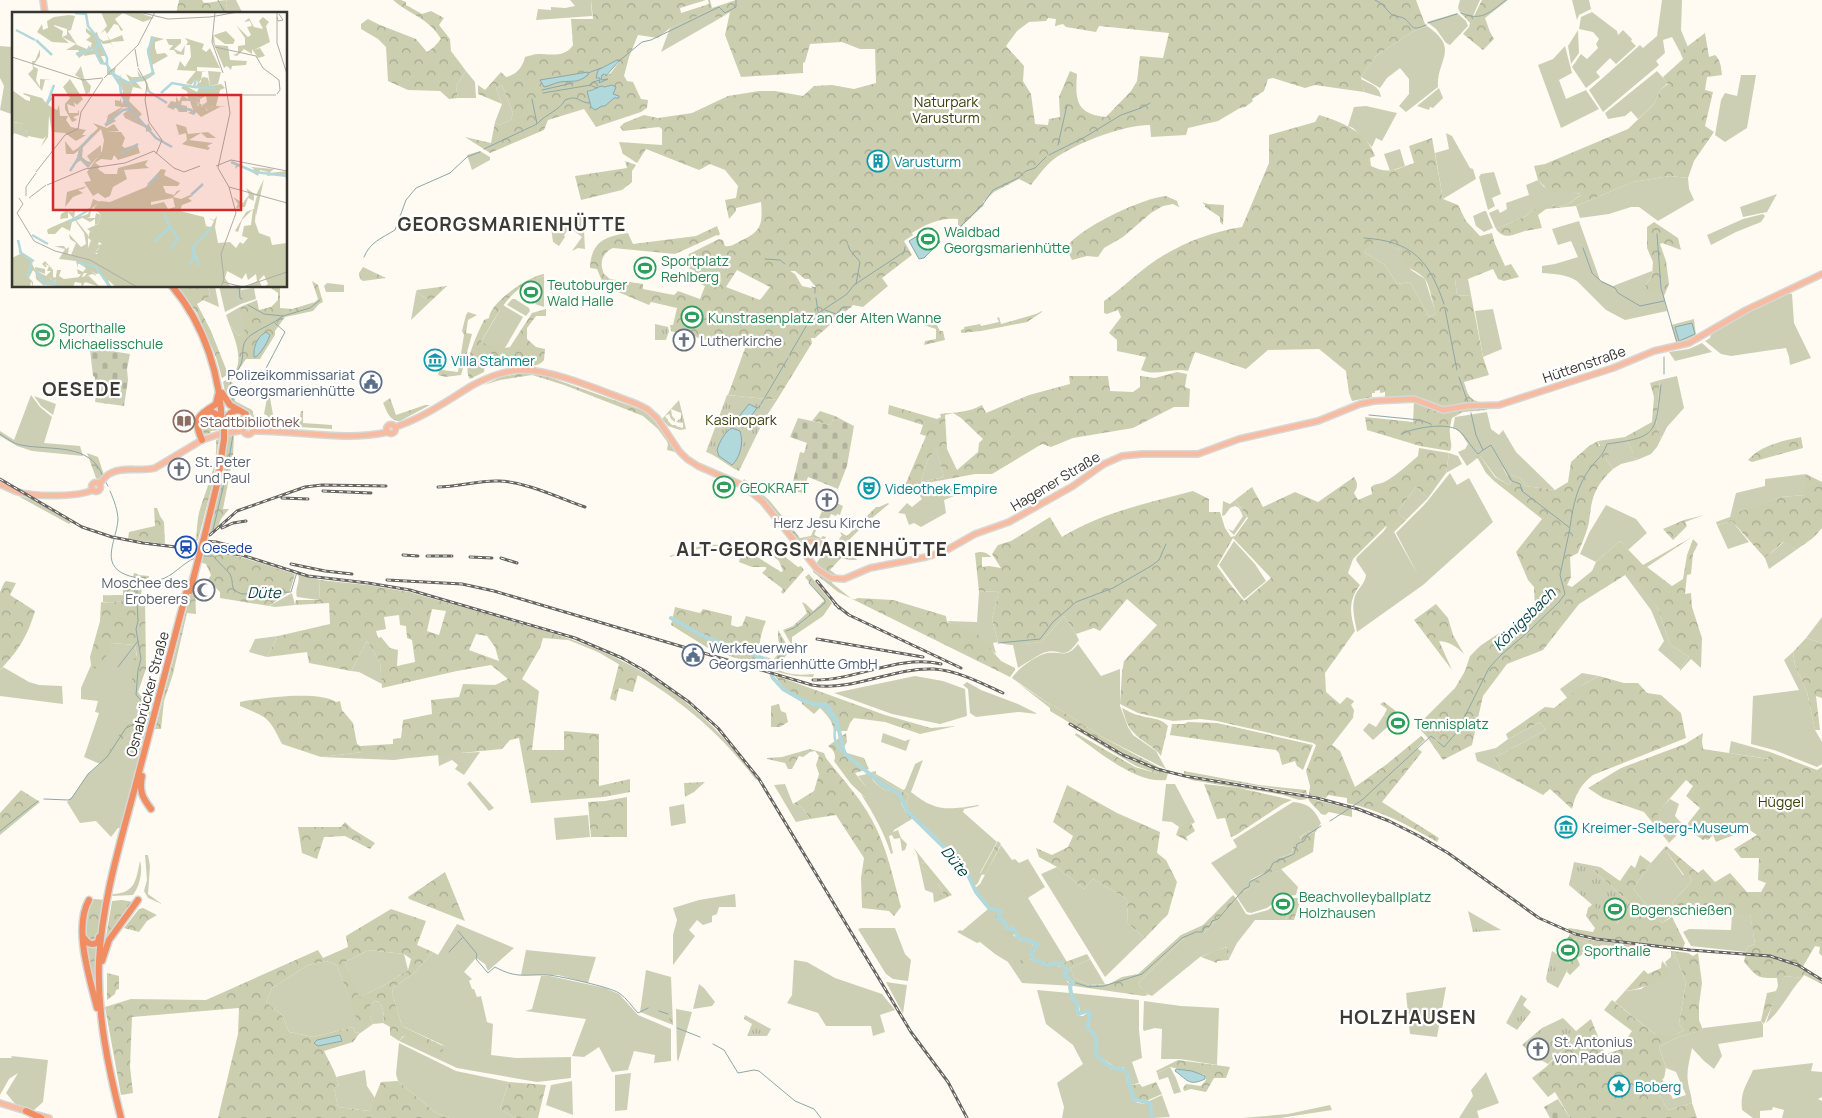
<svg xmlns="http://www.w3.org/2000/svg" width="1822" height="1118" font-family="Manrope,sans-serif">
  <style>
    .grass { fill: #cdcfb5 }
    .forest { fill: url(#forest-crowns); fill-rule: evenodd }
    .cemetery { fill: url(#cemetery-stones) }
    .park { fill: url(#park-tufts); fill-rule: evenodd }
    .water { fill: #b1d8db; stroke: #8ca7a8 }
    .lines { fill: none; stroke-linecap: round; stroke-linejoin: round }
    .stream { stroke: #8ca7a8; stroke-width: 1 }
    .canal { stroke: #b1d8db; stroke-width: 2.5 }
    .river { stroke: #b1d8db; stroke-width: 4 }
    .major-casing { stroke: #d7d7d6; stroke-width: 8 }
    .highway-casing { stroke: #d7d7d6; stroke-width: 9 }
    .major { stroke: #f6bba1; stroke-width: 5 }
    .highway { stroke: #f08d63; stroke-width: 6 }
    .rail-casing { stroke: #686662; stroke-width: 3 }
    .rail { stroke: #fff; stroke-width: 1; stroke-dasharray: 4; stroke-linecap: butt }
    .highway-bridge-casing { stroke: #d7d7d6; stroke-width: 9; stroke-linecap: butt }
    .highway-bridge { stroke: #f08d63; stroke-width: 6 }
    .labels { text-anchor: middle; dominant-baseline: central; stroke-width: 4.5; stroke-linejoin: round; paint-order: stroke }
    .park-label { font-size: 14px; fill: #3d3e08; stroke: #fff }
    .culture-label { font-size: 14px; fill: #0d838f; stroke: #fff; text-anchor: start }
    .leisure-label { font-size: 14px; fill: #27864d; stroke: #fff; text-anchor: start }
    .worship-label { font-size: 14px; fill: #5b616d; stroke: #fff; text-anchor: start }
    .street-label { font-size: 14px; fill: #363532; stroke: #fff }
    .service-label { font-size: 14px; fill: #4e5e75; stroke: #fff; text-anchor: end }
    .education-label { font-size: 14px; fill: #785e54; stroke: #fff; text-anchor: start }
    .transit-label { font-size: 14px; fill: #164399; stroke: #fff; text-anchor: start }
    .water-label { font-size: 15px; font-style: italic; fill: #003d41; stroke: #fff }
    .district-label { font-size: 19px; font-weight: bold; letter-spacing: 1px; fill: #3c3a33; stroke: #fff }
    .inset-river { fill: none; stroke: #b1d8db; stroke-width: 2.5 }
    .inset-road { fill: none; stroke: #afaca6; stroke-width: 1 }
    .view { fill: #d62828; fill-opacity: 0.15; stroke: #d62828; stroke-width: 2.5 }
    .inset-edge { fill: none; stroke: #363532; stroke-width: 2.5 }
  </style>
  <defs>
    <pattern id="forest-crowns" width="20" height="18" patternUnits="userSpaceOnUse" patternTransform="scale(1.25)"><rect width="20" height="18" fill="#ccceb0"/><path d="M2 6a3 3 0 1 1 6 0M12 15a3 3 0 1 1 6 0" fill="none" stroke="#a6a890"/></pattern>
    <pattern id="cemetery-stones" width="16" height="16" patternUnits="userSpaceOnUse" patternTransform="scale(1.25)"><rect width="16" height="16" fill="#cdcfb5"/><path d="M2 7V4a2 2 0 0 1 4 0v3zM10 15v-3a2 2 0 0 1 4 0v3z" fill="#b1b29c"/></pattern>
    <pattern id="park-tufts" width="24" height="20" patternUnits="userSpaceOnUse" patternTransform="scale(1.25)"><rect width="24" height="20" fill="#cdcfb5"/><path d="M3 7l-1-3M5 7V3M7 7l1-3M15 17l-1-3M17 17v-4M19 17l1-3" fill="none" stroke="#b1b29c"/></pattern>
  </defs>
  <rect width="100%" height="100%" fill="#fffbf3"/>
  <path class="grass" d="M228 0H236L243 14H232L227 8 226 3Z
    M570 0H591L592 16 536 20 538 9 551 10V7L565 8 575 6Z
    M1460 0H1480L1473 16 1459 11 1458 7Z
    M1572 0H1589L1591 9 1579 15 1577 20Z
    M1662 0H1682L1681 30 1688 47 1680 52 1672 37 1663 40 1665 53 1656 61 1659 65 1603 112 1589 90 1640 45 1643 48 1657 36Z
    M711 9 717 20 661 52 670 28Z
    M1592 12 1617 31 1618 35 1623 30 1632 39 1631 41 1636 46 1616 64 1610 58 1596 72 1600 77 1586 88 1572 67 1581 54 1587 59 1598 48 1596 44 1599 39 1593 32 1579 29 1581 17Z
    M1457 13 1466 21 1468 26 1450 45 1446 43 1436 29 1427 22Z
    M1427 26C1461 49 1436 60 1438 87L1406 112 1399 106 1409 94V79L1400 68 1387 78 1380 88 1361 77 1376 56 1412 32Z
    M1578 30 1579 53 1571 64 1568 46Z
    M14 38V115L0 110 4 86 0 78V46L12 47Z
    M1565 46 1572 73 1559 80 1566 99 1586 90 1599 109 1561 128 1538 65 1553 59Z
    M466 71 475 82 476 98H458L456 86Z
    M1657 71 1668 83 1660 90 1654 104 1638 119 1631 111 1625 116 1608 119 1605 113Z
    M1741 75H1756L1747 128 1725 142 1715 135 1721 100 1725 93 1737 96Z
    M1361 79C1370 84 1380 86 1381 97L1364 92Z
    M502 85 513 113 511 120 499 125 495 122 502 104 496 88Z
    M1439 88 1443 98 1433 108 1430 107 1429 110 1417 106Z
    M1366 106 1397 113 1382 141 1376 138 1372 147 1353 128 1348 126 1354 107Z
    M1446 133 1452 136 1470 168 1473 169 1476 179 1443 199 1435 153 1449 149Z
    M1400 149 1405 166 1390 171 1384 154Z
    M480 151 490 157V160L472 170 467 155Z
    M1494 172 1501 194 1492 198 1495 206 1488 210 1479 177 1481 174Z
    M1670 176 1688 178 1689 189 1694 200 1658 221 1639 207H1631L1609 214 1580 218 1576 206 1633 182Z
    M1538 180 1544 187 1582 194 1567 205 1558 207 1552 205 1531 211 1526 216 1496 229 1489 213 1498 209 1500 213 1507 209 1506 203 1529 195 1526 185Z
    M1777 194 1767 212 1743 217 1740 207Z
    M1484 211H1486L1493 228 1484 232 1476 226 1473 216Z
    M581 214 584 231 585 249 578 248 572 251 582 237 570 228 564 235 565 237 559 246 553 242 551 227Z
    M1763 214 1765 216 1761 222 1736 232 1711 245 1707 235 1743 219Z
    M1579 221 1600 280 1613 286 1652 271V275L1645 286 1646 289 1664 296 1667 311 1625 320 1606 310 1577 281C1566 274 1554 274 1542 273V266L1555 264 1578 257 1571 241 1558 245 1552 229Z
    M1378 239 1400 250 1411 270 1425 279 1436 314 1429 317 1410 282 1397 284 1385 265 1364 252Z
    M544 276V307L535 304 539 299 538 284 523 285 529 281Z
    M1455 279H1468L1471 295 1457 296Z
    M208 286H215L219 307 203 300 210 296Z
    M219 286H241V290L254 288 256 299 241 304 225 312Z
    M416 292 431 301 411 320Z
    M1787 293 1792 294 1794 323 1811 358 1790 365 1789 357 1786 348 1731 356 1721 354 1705 341 1710 338 1711 334 1735 319Z
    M512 299H515L529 308 530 311 526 316 507 305Z
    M503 305 523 317 505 348 490 347 481 342Z
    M240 307 246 332 239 336 230 326 226 315Z
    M1493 309 1502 349 1483 357 1475 311Z
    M1694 319 1696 336 1677 344 1671 325Z
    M1702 343 1712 352 1675 361 1669 352 1689 349Z
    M1677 376 1684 408 1667 427 1661 439 1656 421 1660 380Z
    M31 395 40 407 52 417 44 443 80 446 83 456 32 451 17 446 0 436V431L14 440Z
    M34 396 56 404 53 415 41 406Z
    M237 412C243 415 247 419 242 425L227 428 229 416Z
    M1487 412 1491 429 1499 435 1503 430 1516 452 1555 490 1525 486 1522 479 1512 475 1503 468 1511 483 1509 485 1496 477 1480 456 1467 466 1458 452 1465 449 1468 444C1464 438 1460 430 1453 428L1455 417Z
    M1625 437 1637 460 1621 464 1613 469 1605 458 1598 441Z
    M936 447 944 477 921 482 927 461Z
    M1449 453 1458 456 1462 464 1446 473Z
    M1450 473 1457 485 1469 478 1493 522 1423 585 1357 632C1355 621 1351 608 1355 596 1358 588 1365 584 1366 575L1356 560 1357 557 1384 531 1387 526 1394 532 1418 575 1396 533 1425 504Z
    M1806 474V495L1780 497 1730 517 1736 493 1765 486V479Z
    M950 484 954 496 944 500 946 513 921 527 914 523 909 525 905 514 898 513 907 503 912 507 922 499 916 490Z
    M1416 487 1428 498 1406 520 1397 512Z
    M18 496 32 499 71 522 69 524Z
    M830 500 843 506 840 515 837 514 836 516 831 514 828 522 819 518 822 511 824 512Z
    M1235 500 1247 517 1234 535 1228 529 1233 531 1243 516 1239 508 1235 506 1230 508 1225 515 1222 516 1223 501 1230 504Z
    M1606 505 1636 519 1647 533 1628 550 1620 541 1596 562 1580 554 1589 533Z
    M1732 521 1749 542 1728 549 1717 525Z
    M1234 541 1255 564 1266 581 1244 599 1219 565Z
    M1784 542 1796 550 1769 569 1765 558Z
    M1631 571 1658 609 1670 644 1689 657 1680 669 1658 650 1664 641 1651 610 1625 575Z
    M298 574 320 580 319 600 297 597C294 589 301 582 298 574Z
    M999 591 992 619 998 642 993 643 996 653H995L947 621 977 622 979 592Z
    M292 593 295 605 275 607 269 606Z
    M103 595C115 596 128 593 140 598L138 603 123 601 109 603 103 602Z
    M1064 616 1076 634 1079 640C1062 664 1062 646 1043 653 1035 657 1026 663 1018 668L1013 645 1041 642Z
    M1822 617V643L1806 638Z
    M540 629C636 658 698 698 757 779L756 780C719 731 674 694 620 665 611 660 603 654 593 650 576 643 558 636 540 629Z
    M278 636 267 657 249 652 255 639Z
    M367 641 380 662 382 684 359 672 351 671Z
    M112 643 135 645 137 657 132 689 144 706 137 722 108 759 128 734 148 731 123 828H118L111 837 96 821 80 823 67 802 73 796 88 774 100 764 84 757 99 713 95 712 98 701 81 699V688L91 665 95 668Z
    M1078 644 1101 676 1120 669V706L1128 727 1133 735 1156 751 1166 769 1104 738 1054 706H1052L1012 678C1017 669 1037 655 1047 653 1063 651 1066 659 1078 644Z
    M1793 652 1795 665 1807 692 1815 730 1822 742V764L1817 767 1774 750 1751 744 1753 696 1799 690 1784 660Z
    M3 667 29 682 39 685 62 686 63 704 0 696V670Z
    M1582 673 1599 676 1584 684 1568 699 1560 689Z
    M915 676 943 681 965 689 967 716 940 724 892 714 834 693Z
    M967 682 981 690 1018 704 1038 714 1019 712 976 717 970 713 968 689 963 685Z
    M1384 715 1393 722 1373 740 1363 730 1369 723 1376 727Z
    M1540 722 1546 730 1494 758 1504 774 1477 761 1475 753 1496 748 1508 739Z
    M883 733 905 741 910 739 906 751 881 742Z
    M1731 741 1770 752 1769 759 1729 753Z
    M362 752H408L409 758 394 760 321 757Z
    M480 752 464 775 455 769 458 765 452 760 439 766 438 754Z
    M923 760 911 792C936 812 947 810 978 805L979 806 964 809 963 812 997 842 980 873 982 874 978 883 974 887C961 858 937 838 915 817L894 830 893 832 898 830 901 838 907 844 905 850 902 851 900 838 894 839 892 835 889 836 893 853 891 854C884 832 873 813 861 794L866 798V787L858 776 871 773C871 782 879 786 886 791L891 790 895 792 909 818 914 816 906 802 909 795 893 787 871 772 876 771V774L903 790 905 789 915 764Z
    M470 781 494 808 489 811 467 784Z
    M785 784 793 804 802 807 810 819 796 822 774 785Z
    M1166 784H1175L1195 822 1192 824 1190 822 1179 827 1172 822 1162 821Z
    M1670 799 1679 804 1675 816 1685 827 1669 843 1656 813Z
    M1293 802C1309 803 1315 810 1321 823L1315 833 1308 831 1298 839 1292 847 1293 853 1279 858 1266 872 1250 880 1248 885 1237 896 1211 863 1237 847 1233 840Z
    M684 804 686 823 671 826 669 807Z
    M588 815 590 837 556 840 554 818Z
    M1001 845 1012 860 1015 859 1019 863 1028 859 1045 887 1028 898 1067 962 1063 963C1053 959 1040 968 1032 954L1039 945 1019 937 1015 929 1000 915 1002 912 991 908 976 891 975 888 980 884Z
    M913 847 925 862 922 864V867C930 875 939 882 943 893L934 903 933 893 925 890 917 854Z
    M1664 848 1683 875H1689L1692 881 1672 903 1676 913 1662 923 1633 889 1651 863Z
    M145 855H148L150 866 148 894 162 904 148 898 144 891 147 880Z
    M140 861C143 870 140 886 133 895L112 896 113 894C136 893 136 879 140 861Z
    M1276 865V872L1281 869 1298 887 1296 895 1282 897 1267 908 1251 913 1247 912 1237 897 1249 888 1251 882 1272 871Z
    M1057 867 1084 889 1093 879 1127 899 1128 924 1145 938 1105 977 1041 874Z
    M735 894 736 907H719L717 914 712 916V922L703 925 697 920 689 930 695 936 673 965V935L677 920 673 908 699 900Z
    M1293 898 1286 920H1255L1237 943 1229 959 1227 947 1200 957 1152 996C1145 994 1141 989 1138 983L1184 938 1196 933H1204L1237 899 1246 914 1250 915 1268 910 1277 903Z
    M988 909 1000 912 998 915C1007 923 1010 935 1021 941 1024 942 1029 942 1033 943L1029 960 1031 959 1052 967 1062 966 1066 972 1067 982 1074 986 1022 983 1008 962 995 954 980 942 977 943 957 932 960 930 962 931Z
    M1732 913H1750L1755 944 1747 947 1746 952 1691 946 1683 932 1689 929 1731 930Z
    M457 924 514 948 488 971 485 964 476 958 464 972 472 979 469 981 472 989H474L477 997 481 996 487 1022 493 1024 491 1055 516 1058 571 1057V1078L537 1082 457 1068 399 1041 404 1036 445 1046 402 1026 392 993 393 988 414 973 433 952 438 955Z
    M861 928H895L905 954 911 960 908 981 893 979 886 974 858 929Z
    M1573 939 1586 942 1592 948 1577 958 1579 953 1572 942Z
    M369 950 404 954 408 970 383 986 351 1001 373 1024 370 1016V1006L375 1001 379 1002C384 1008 384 1015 383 1023L373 1024 359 1034 358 1032 355 1033 353 1027 314 1037 289 1032 282 1015 266 1002 272 988 308 965 326 961 337 965 350 1000 358 997 345 962Z
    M526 950 596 957 588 983 558 975H521Z
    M1671 951H1673L1686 982 1679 1024 1684 1030 1676 1035H1656L1615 1002 1625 991 1641 989 1668 969 1665 962 1671 957Z
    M1090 959 1105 984 1089 985 1075 979 1070 968Z
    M794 960 807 962 835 978 882 994 895 1010 880 1015 885 1032 873 1036 871 1026H826L818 1013 787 1003 792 995Z
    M646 970 671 977 673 1025 640 1012Z
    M541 976H550L605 988 619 994 638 1015 671 1029V1061L654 1063 655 1055 634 1051 628 1070 612 1072 599 1047 584 1057 572 1056 586 1019 525 1011 532 1009Z
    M1785 976 1802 978C1789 992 1781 1011 1766 1023L1775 997Z
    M886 982 907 985 903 1014Z
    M699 984 704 988 715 1002 712 1006 693 1009Z
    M1446 987 1437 1037 1410 1034 1406 993Z
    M1037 990 1070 993V998L1076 1004V1011L1078 1016H1083L1087 1013 1089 1014 1086 1028 1093 1035 1096 1042 1094 1050 1097 1057 1111 1069 1122 1070 1126 1073 1127 1084 1132 1093 1133 1100 1138 1103 1149 1104 1151 1118H1062L1064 1107 1057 1083 1083 1064 1073 1045 1046 1024Z
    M1072 993 1139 1000V1030L1142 1058 1132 1062 1139 1083 1130 1085 1128 1072 1123 1067H1114C1110 1063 1102 1059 1098 1055 1093 1048 1105 1040 1089 1027L1092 1014 1087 1010 1080 1013 1079 1003 1073 997Z
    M1144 1001 1181 1006 1219 1008 1217 1065 1180 1059H1161L1162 1029 1155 1028 1144 1031 1143 1029Z
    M676 1009 692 1012 678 1062 677 1058Z
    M1761 1021 1763 1025V1037L1718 1044 1722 1056 1714 1069 1704 1061 1692 1048C1690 1059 1686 1071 1688 1082 1689 1090 1692 1096 1692 1103L1668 1110 1654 1086 1662 1079 1673 1099 1686 1095 1676 1072 1666 1068 1659 1047 1678 1037 1702 1030 1703 1028Z
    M399 1043 456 1071 509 1082 500 1109 516 1118H449L436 1113 398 1081 396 1074Z
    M11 1056 48 1060 43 1102 33 1111 16 1105 6 1093 18 1073 9 1079 0 1095V1058H12Z
    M1813 1063 1811 1071 1822 1072V1097L1818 1099 1822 1101V1118H1782L1784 1110 1773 1107 1772 1110 1760 1111V1118H1753L1742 1110C1740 1092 1746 1086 1753 1070Z
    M1170 1067 1176 1078 1181 1092 1174 1094 1168 1077 1159 1080 1157 1073Z
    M365 1070 367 1086 375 1098 369 1111 338 1107 334 1088 339 1085 336 1077Z
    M1486 1072 1499 1103 1477 1111 1479 1118H1459L1473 1096 1471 1090Z
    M631 1073 627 1110 615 1111V1075Z
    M572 1081 573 1115 546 1105 551 1085Z
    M1162 1095 1170 1117 1153 1118 1151 1102H1147Z
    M1330 1105 1332 1110 1280 1118H1242L1288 1114Z"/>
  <path class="forest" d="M179 0H202L204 3C212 3 219 0 228 0L226 3 227 8 232 14 216 12 176 14Z
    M393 0H401L406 2V5L422 14 431 11 444 18 439 25 450 39 451 51 466 71 456 86 458 98 449 99 440 91 408 90 388 81 386 47 378 39 361 29V24L368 19 380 25 416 39 427 52 434 47 441 39C430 19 409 14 393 0Z
    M591 0H706L680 8 681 13 709 4 708 0H710L712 8 736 0H1416L1425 24 1427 26 1412 32 1376 56 1361 77 1364 92 1315 85 1305 88 1273 78 1268 79 1264 91 1252 99 1253 101 1245 107 1240 108 1218 121 1188 128 1186 135 1151 137 1150 125C1123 125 1076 143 1054 159 1045 166 1038 176 1031 185L1019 179 994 192 983 202 984 205 961 227 958 225V219C942 217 925 224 912 233L913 235 904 241 912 255 882 278 888 286 863 307 853 305 815 338H811L812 343 777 400 728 395 748 340H703L683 331 678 333 671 331 670 325H673L677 308 651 302 649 305 604 286 597 269 590 268C591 242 605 236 628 233L633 244 696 236 717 226 720 234 718 236 717 235 675 254 613 248C602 253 599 263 604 274L610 279 643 284V289L674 295 678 291 700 299 705 286 692 280 695 271 684 266 689 254 719 239 723 240 725 246C731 247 735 244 740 241 761 232 763 225 761 202L736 208V211L729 219 725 200 736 198 738 186 725 170 710 164 699 170 646 149 637 163 623 154 619 142 662 145V129L659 127 623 131 620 127 624 123 644 115 658 118 692 113 728 96 759 91H775L803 96 814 86 832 85 854 89 876 83 875 49H860L842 42 810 44 805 62 803 63V73L741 77 725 35 730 12 717 20 711 10 670 28 658 38 638 35 629 57 624 76 627 81 633 82 641 99 648 100 647 108 641 112 596 127 584 109 548 120 544 130 490 153 465 137 491 143 495 122 499 125 511 120 513 113 502 85 496 88 502 104 478 94V85L485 90 501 72 506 77C516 75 523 67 525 57 529 56 534 54 538 54 550 54 565 58 573 45L571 19H593ZM1048 18 1056 19 1055 26 1063 24 1066 27 1096 32 1099 26 1169 33 1163 58 1140 56 1137 81 1131 91 1106 117C1076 114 1075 100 1077 74L1070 71 1059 97 1060 117 1049 119 1048 125 1035 124 1031 94 1023 81 1024 66 1006 46 1017 31 1029 22 1046 21ZM617 60 619 62 610 74 602 75 601 80H603L600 83 598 70ZM612 85 613 94 619 98H614C607 105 600 106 591 107L587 91ZM737 270 770 287 760 300 726 287ZM790 271H795L805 279H809L816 287 811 288 802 286 795 274Z
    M1482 0H1508L1485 18 1490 32 1494 39 1483 50 1463 34 1469 27 1470 23 1459 11 1474 16Z
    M1705 33 1709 57 1715 55C1721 60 1721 68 1722 75L1707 77 1705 90 1713 92 1705 126 1714 132 1694 161 1688 178 1670 176 1633 182 1576 206 1546 209 1538 215 1542 228C1536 229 1531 230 1525 231 1514 234 1505 241 1496 229L1526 216 1531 211 1546 205H1552L1558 207 1567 205 1581 195 1579 193 1550 192 1538 180 1534 166 1545 164 1628 129 1654 104 1660 90 1668 84 1663 77 1683 59 1680 52Z
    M1319 115C1342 122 1367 132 1375 156L1370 158 1371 166C1389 175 1396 169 1414 163L1409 146 1432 138 1443 199 1458 205 1466 221 1480 236 1492 233 1495 244 1505 266 1511 264 1519 277 1504 281 1498 279 1493 269 1468 279H1455L1457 296 1471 295 1483 357 1489 375 1464 382C1469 398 1469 399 1485 404L1443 408 1412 397H1385V392L1380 393V390L1375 391V393H1372V397L1352 401 1349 393 1346 371 1319 349 1268 350 1246 369 1195 352 1188 371C1172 367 1157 377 1141 370L1146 357 1117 351V340L1109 333 1121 317 1118 310 1107 314 1104 313V301C1120 290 1134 276 1149 265 1176 245 1210 232 1242 227L1269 163V135L1315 122ZM1378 240 1400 250C1401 270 1416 268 1425 279 1430 285 1433 306 1436 314L1429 317 1410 282 1397 284 1385 265 1364 252Z
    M625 161 636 165 632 171V182L622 190 581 200 575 176 627 168Z
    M1166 196 1177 201 1179 207 1173 204 1163 206 1151 213 1123 237 1104 248 1098 257 1087 256 1072 260 1066 248C1079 228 1142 198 1166 196Z
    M1202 202 1208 204 1224 205 1223 225 1220 222V217L1205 207V205Z
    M1654 222 1678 238 1681 250 1662 243 1660 244 1666 261 1669 284 1664 296 1646 290 1645 286 1652 275 1653 262 1647 248V227Z
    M363 267 386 278 363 281 360 279 359 273Z
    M544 274V276C509 287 499 312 481 342L494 347 496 343 505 348 510 347 532 313 546 309V316H536L527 328V339L536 347 545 349 544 360C536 370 519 366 511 358L494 360 485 364 484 372 470 379C461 368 478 332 484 320L489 318C490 302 529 276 544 274Z
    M312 281 318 285 323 302 319 304 313 311 285 317 275 331V335L260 359H246L231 381 233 384 235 401 252 410 255 420 263 422 268 420V416L264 414 267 398H270L274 420 299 422 301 411H303V423L332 425V429L252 424 246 412 234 406 226 396 223 382C227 379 232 376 235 372 243 358 235 339 230 326L239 336 245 332 240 307 257 300 259 310 271 307 278 300V293L271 288H280V308L292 309 315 302 318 299Z
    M177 286H208L210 296 197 304 211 331 228 374 222 378 216 357 197 313Z
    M447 286 431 301 416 292 417 290Z
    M1042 311V312L1027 322 981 331 961 333V330L964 329V327L980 324 981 326 999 322 997 318 999 317 1001 324 1036 314Z
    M468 312 477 315 468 320 466 333 472 334 461 375 445 377 438 375 443 355 442 370 458 372 464 335 462 331 466 315Z
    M918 323 937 325 940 331H943L945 340 924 345 925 341 936 339V329Z
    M1177 372 1187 374 1185 387 1190 389 1189 407H1174L1133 428 1073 438 1051 447 1042 444 992 474H975L911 486 903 490 926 436 920 434 923 425 888 414 889 405 937 419 941 417 940 414C955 412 968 413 982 405L986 413 1029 395 1070 384 1069 376H1108L1110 391 1133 392 1140 387V376L1155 378ZM953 413 961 418 983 439 979 443 978 452 957 470 947 449 945 415ZM936 448 944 477 921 482 927 461Z
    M523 373 546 376 642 410C654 418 671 438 675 452L667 450 668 443 658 429 643 416 564 385 532 375 500 380 484 385 501 377Z
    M1660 380 1656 421 1661 439 1657 447 1651 454 1637 460 1625 437 1652 422 1654 397 1650 383Z
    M390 398 396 415 425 405H430L400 421C389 421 387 411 383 403Z
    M1414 401 1437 410 1487 408V410L1463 412 1452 418C1451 423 1449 428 1450 434 1450 441 1453 445 1450 451L1420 446 1367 430 1365 417 1413 422Z
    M820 411 835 416 830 425 812 421Z
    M207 413 215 416 219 424V430L211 431 210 433 203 435 200 430 199 420Z
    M234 435 233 457 223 509H229L221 519 217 529 205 537 220 490 227 436Z
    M1801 437 1803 448 1752 462 1748 460C1761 445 1782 441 1801 437Z
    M219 439 212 486 198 540 196 541C197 531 197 519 200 509 207 486 218 465 216 440Z
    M1598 441 1599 446H1609L1607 449 1609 456 1605 458 1613 469C1594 487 1592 497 1589 522 1587 532 1582 543 1578 553L1570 557 1571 577 1567 585 1572 587 1592 571 1596 562 1620 541 1643 565 1692 537 1647 567 1672 586 1683 579 1687 555 1693 539 1698 544 1693 554 1691 574 1687 575 1685 594 1691 593 1692 607 1702 638 1701 668 1691 659 1680 671V669L1689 657 1670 644 1658 609 1630 572 1579 604 1543 650 1507 664 1483 696 1472 745 1443 760 1427 737 1417 726 1455 688 1465 671 1470 656 1480 646 1502 631 1510 636 1535 609 1534 587 1528 580 1516 552 1542 519 1494 481 1486 473 1477 457 1480 456 1495 477 1509 485 1511 483 1503 467 1504 466 1512 475 1522 479 1525 486 1555 490 1568 482 1571 462 1589 446Z
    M1419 448 1449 453 1446 473 1428 498 1416 487 1397 512 1406 520 1394 532 1386 526 1353 559 1348 573 1360 585C1348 601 1350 613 1355 631L1325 673 1326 692 1340 704 1347 697 1354 701 1351 705 1354 710 1353 718 1332 745 1340 751 1355 787 1387 764 1421 736 1425 740 1417 748 1422 752 1382 802 1439 838 1437 842C1408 825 1380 810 1347 803V798L1328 795 1326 798 1309 795 1310 786 1306 771 1316 745 1313 743 1217 721 1200 719 1173 721 1138 713 1120 704 1122 672 1124 661 1157 625 1127 599 1100 631 1094 628 1076 634 1064 616 1041 642C1027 643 1011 648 998 642L992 619 999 591 979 592 975 553C981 551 987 552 991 557H982V567L989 566 1001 568 992 554 998 545 1011 541 1050 517 1062 537C1102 512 1149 503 1193 491L1209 499V512H1220L1225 528 1231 537 1235 536 1248 518 1235 500 1252 487 1263 507 1295 492 1318 502 1354 477C1358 483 1358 487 1354 493L1358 500 1372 494 1371 487C1375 484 1377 484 1382 483 1391 480 1410 463 1418 456ZM1233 538 1271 578 1244 601 1230 584 1217 566Z
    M87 453 98 457 104 475 100 480 96 478Z
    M1806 474 1822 482V528L1813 538 1796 550 1783 542 1765 558 1732 521 1717 525 1716 522 1730 517 1736 513 1780 497 1805 495Z
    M744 479 769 500 800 538 811 536 817 522 812 520 813 518 820 521 814 535 821 538 823 536 826 537 825 539 809 538 799 541 767 503 743 481Z
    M888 503 889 504 872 518 871 517 867 522 844 545 857 560H850L841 558 830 570 838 576C828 576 823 571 816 564L828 546 832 549 842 535 840 532 847 536 876 507H879Z
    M154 508H157L160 516 164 522 165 544 128 539 129 532 155 526Z
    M1704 515 1685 522 1687 526 1673 540 1663 529 1684 520Z
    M755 542 779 552 798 567 801 566 804 570 783 594 781 592 783 589 762 573 766 569V567H752L739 562 741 554C718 536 693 553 668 557 717 536 738 543 781 572L783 571 779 561Z
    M202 551 241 557 295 574 290 591 269 606 220 598V592L208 580 211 575 206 564 199 562Z
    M813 570 832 581V583L853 600 858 598 893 600 946 616 947 622 976 632 1001 661 1015 668V670L1010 677 838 592 813 572Z
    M134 573 138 574V575L149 576 148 583 142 587 141 595 145 596 146 669 138 692 143 699 155 703 148 731 128 734 108 759 100 764 125 726 137 722 144 706 135 701 132 689V661L137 656 135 645 112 643 108 654 95 669 91 665 90 657 100 621 101 602 109 603 123 601 138 603 140 598 132 595 123 596V589C130 588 135 583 141 582L143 579 133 577Z
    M809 574 832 603 823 616 792 637V646L783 630 793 626 807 613 802 602 806 604 813 611 824 601 805 577Z
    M320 580 368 585 409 592 540 629 569 640 543 638 540 648 522 679 539 691 532 750H564V731L599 734V786L630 779V792L604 797 531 803 519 738 510 740 502 749 409 758 407 752H362L321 757 282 744C268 716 268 718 240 706V702C261 698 319 690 336 702L340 701 342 710 353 723 357 744 360 746 393 744V739L401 738 403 720 432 714 431 700 459 697 463 684 495 685 508 679 491 665 457 671 382 688 380 662 367 641 351 671 309 663 307 652 267 657 278 636 330 624 329 603 295 605 296 600H319ZM432 609 446 611 439 635 427 631ZM399 615 400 625 406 626 407 638 412 640 415 662 397 666 398 650 390 648 381 637 378 638 376 631 386 629 384 617ZM476 634 487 636 495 647 499 661 469 650Z
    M6 581 16 583 10 595 35 611C27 637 19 650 0 670V592L4 583Z
    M192 588H195L196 614 187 613 173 674 164 701 161 729H155Z
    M1436 604 1448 618 1453 635 1464 654C1456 646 1450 642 1439 641L1452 670 1414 620Z
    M675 607 700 613 703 609 732 616 731 625 737 627 742 626 746 616 766 621C759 637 758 649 761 667L708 648 671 625Z
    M778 630 790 650 777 668C787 676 801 675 814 674L813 677 795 676 773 671 769 660 765 656 773 660C784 650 777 643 778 630Z
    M1806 638 1822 643V698L1816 696 1820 730H1815L1807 692 1795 665 1793 652Z
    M619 664 638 674 633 692 619 688 616 701 610 699Z
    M774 675 885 715 931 728 956 726 920 734 885 722 854 718 850 723 847 731H834C832 720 828 716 820 708L814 714 802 704 801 698 784 688Z
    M1599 676 1624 683H1638L1647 693 1661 695 1681 713 1686 738 1593 775C1581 784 1575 795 1572 809L1550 789 1543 795 1504 774 1494 758 1546 730 1540 722 1508 739 1506 734 1545 707 1554 708 1584 684Z
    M1018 683 1052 706H1054L1104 738 1166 771C1124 761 1087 732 1050 711V708Z
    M1384 702 1401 715 1393 722 1384 715 1387 709 1380 704Z
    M779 704 781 711 786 713 788 722 780 727H771V706Z
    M1122 708C1127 710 1132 714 1138 715 1149 719 1160 717 1168 726L1161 756C1154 746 1142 742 1134 733 1127 727 1125 717 1122 708Z
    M1060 720 1130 760 1168 773 1166 780C1136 784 1098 751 1075 735L1076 733 1135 767 1159 774 1136 766Z
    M1188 722 1217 723 1313 745 1303 770 1297 766 1295 761 1282 765 1279 753 1276 750 1170 735 1172 724H1184Z
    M846 733 847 742 844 747 847 753 864 758 869 769 855 773 866 787 868 797 866 798 851 784 834 761C837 755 833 749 828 746Z
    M1703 733 1702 741 1703 749 1768 759 1770 752 1817 770 1822 767V956L1819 953 1820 947 1815 946 1802 968 1822 982V984L1804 975 1802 978 1785 976 1764 1024 1761 1021 1767 993 1776 991 1778 986 1777 978C1757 978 1758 978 1744 962L1747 947 1755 944 1750 914 1676 913 1672 903 1692 881 1689 875H1684L1664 848 1666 846 1698 873 1703 869 1715 882 1730 873 1747 892H1761L1766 883 1758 880 1759 858H1741L1734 849 1757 835 1748 829 1716 842 1713 835 1708 840 1705 839 1703 840 1685 827 1700 808 1686 796 1693 786 1686 780 1657 813 1669 843 1644 812 1603 798 1588 788 1621 768 1685 744Z
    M810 749 824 753 826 758C841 778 860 797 872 820 887 847 893 878 901 907L894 916 889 911 862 908 861 878 864 858 836 815 810 819 802 807 793 804 814 791 819 774 816 765 819 756 815 751 810 752 803 757 799 756 792 769H788L785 763 767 759V758L782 757Z
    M1184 771 1259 785 1306 790 1307 794 1184 774Z
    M871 772 893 787 909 795 906 802 915 816 909 819 902 803H900L895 800 892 794 895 792 891 790 886 791C879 786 871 781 871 772Z
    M1188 777 1308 798 1352 809V817L1329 812 1325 815 1321 814C1317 808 1310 804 1308 798 1299 803 1293 797 1283 795 1253 789 1222 786 1192 780L1188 779Z
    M705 782 694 792 685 797 684 783Z
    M1204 784 1239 788 1292 800 1283 804 1236 835 1231 837 1225 818 1217 819Z
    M1067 785 1117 813 1160 832 1157 853 1166 860 1177 882 1168 914 1145 938 1128 924 1127 899 1093 879 1084 889 1057 867 1039 857 1036 848 1052 855 1068 847 1073 836 1053 822Z
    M21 790 40 802 0 835V813Z
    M627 797V837H591L588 802 605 801Z
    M1190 821 1195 831 1186 837 1188 841 1176 835 1179 827Z
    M345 822 351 828 375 843 370 849 345 836 324 837 317 859 302 853 298 827H341Z
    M1308 831 1315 833 1313 852 1276 872 1275 867 1272 872 1262 878 1261 882 1257 883 1255 881 1251 882 1249 888 1237 897V896L1247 885 1250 880C1257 878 1264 875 1267 869H1269L1271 861 1293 853 1292 843 1297 838H1300Z
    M998 841 1001 844 985 875 980 874Z
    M1640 855 1651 863 1633 889 1662 923 1672 917 1685 943 1683 948C1647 944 1600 942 1567 930L1569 928 1593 932 1595 928 1586 916 1588 908 1593 904 1617 924 1629 902 1594 871 1600 867 1620 881 1631 865 1635 868Z
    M925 862 952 895 936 902 935 900 943 893 939 885 922 867V864Z
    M445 872 465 921 409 899 408 897Z
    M976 891 991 908 1000 909 1002 912 1001 915 1015 929 1019 937 1038 943 1039 945 1032 954C1040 968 1053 959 1063 963L1087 954 1090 959 1070 968 1075 979 1089 985 1109 984 1122 977 1138 974 1181 935 1203 925 1233 895 1237 899 1204 933 1201 935 1196 933 1187 940 1184 938 1138 983 1140 987 1148 995 1144 996 1074 986 1063 978 1066 972 1062 966H1058L1056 969 1031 959 1021 964 1020 961 1022 959 1030 956 1033 943 1023 942 1014 934 1010 937H1006L1003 933 1007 928 1005 922 1000 923 996 921 995 918 1000 912 988 909 974 892Z
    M1293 898H1301L1294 920H1286Z
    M95 899 105 900 98 935 95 942 86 940C83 928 86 911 90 900Z
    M122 900 134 902 105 943 112 901Z
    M143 908 157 915 147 921 139 932 124 928 139 909Z
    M391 909 426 921 417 945 433 952 414 973 393 988 392 993 402 1026 445 1047 442 1052 433 1051 407 1037 403 1036 399 1041 390 1035V1027L383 1023C384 1015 384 1008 379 1002L375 1001 370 1006V1016L373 1024 357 1020 337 965 326 961 308 965 272 988 266 1002 282 1015 289 1032 314 1037 353 1027 355 1033 358 1032 359 1034 353 1042 324 1051 334 1071 339 1085 334 1088 338 1107 369 1111 381 1082 398 1081 436 1113 449 1118H218L238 1034 239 1008 132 1017 130 1067 133 1093 121 1095 105 1007 131 999 206 1000 318 950 323 958 348 947 346 936ZM369 950 404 954 411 959 408 970 383 986 359 997 345 962Z
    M1570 934 1590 940 1650 947 1647 949 1602 945 1593 949 1586 942 1573 939 1572 942 1578 948 1577 958 1580 965 1570 975 1567 972 1570 960 1577 950 1566 941Z
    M85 943 99 945V1006Z
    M1228 947 1229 960 1217 961V963L1201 957 1215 951Z
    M1673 951 1688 953 1693 956 1698 953 1702 983 1699 1005V1020L1703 1030 1678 1037 1659 1047 1666 1068 1664 1078 1654 1086 1668 1110 1692 1103 1697 1118H1570L1555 1092 1548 1097 1532 1078 1546 1067 1578 1035 1576 1031 1591 1019 1605 1054 1619 1050 1632 1031 1604 1010 1612 1000 1656 1035H1676L1684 1030 1679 1024 1686 982Z
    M1662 961 1669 969C1660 983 1640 989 1625 991L1644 970 1648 974 1661 968Z
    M107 973 119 976V989L116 990 115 994 107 1000Z
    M1178 1060 1230 1067 1226 1078H1214L1206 1092 1191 1089 1184 1091 1183 1088 1186 1084 1201 1086 1206 1080 1205 1075 1170 1067 1157 1073 1156 1071Z
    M509 1082 546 1085 538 1118H516L500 1109Z
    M1156 1082 1162 1094 1144 1102 1133 1099V1093L1130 1085 1140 1084 1142 1087Z"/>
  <path class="cemetery" d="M92 348 130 354 127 369 128 380 124 406 95 402 97 389H94L95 377 93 376 90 350Z
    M835 416 854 426 847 466 838 489 808 477 802 493 791 490 800 452 804 453 807 443 790 437 798 418 830 425Z
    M1558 1099 1570 1118H1550L1544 1107Z"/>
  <path class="park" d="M327 283 344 285V292H326L324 286Z
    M655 324 668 327 669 331 666 340H655Z
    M727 395 777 400 765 418 739 471C727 466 718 456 706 452Z
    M679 400 686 429 680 430 668 426 662 419ZM671 409 681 413V418L676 422 683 423V428L676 426V425H672L668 421V419H667L665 416 669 414 671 419 675 422V419L672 416Z
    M1574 862 1600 867 1594 871 1629 902 1616 925 1569 885Z
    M1468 911 1501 930 1473 932Z
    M1552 951 1569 961V967L1558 988 1547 982 1546 978Z
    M1521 995 1527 999 1523 1005 1531 1012 1517 1030 1506 1023Z
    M745 1015 771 1029 767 1036H747L752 1024 744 1019Z
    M1563 1018 1579 1034 1548 1064 1537 1058 1522 1045 1542 1028Z"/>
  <path class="water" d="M617 60 619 61 606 76 605 74 602 75 601 80 608 79 599 83 600 78H596L598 70Z
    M588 72V75C576 84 574 80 560 82 555 83 549 86 544 87L540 80Z
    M612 85 616 87 613 94 619 96V98H614L605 106H602L595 110 591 107 587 91C594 91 596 87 602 86L604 87Z
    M931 228 933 229 940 242 924 258 919 259 909 241Z
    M1692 323 1695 334 1679 341 1675 327Z
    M266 332 270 335C267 343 263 350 256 357H254C253 347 257 337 266 332Z
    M749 404 757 408 743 428 737 422V419Z
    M732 428 740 431C744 443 740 458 732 465L719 456 717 450C719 443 725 431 732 428Z
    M340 1035 342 1041 318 1046 314 1043 317 1040Z
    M1176 1069 1192 1071 1205 1076V1079C1188 1087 1187 1079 1175 1071Z"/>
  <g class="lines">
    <path class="stream" d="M218 0 219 2
      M1375 0C1385 5 1384 7 1390 13 1394 17 1401 16 1405 19 1414 26 1410 32 1426 25
      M220 4 226 14
      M1461 13C1482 22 1490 12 1506 0
      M1428 23 1457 14
      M619 61 642 42 651 40 719 7 725 13 736 7V0
      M588 73 601 68
      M592 86 597 88
      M542 90 573 83
      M543 93 591 85 593 82 600 80
      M538 123C546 114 559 111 565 100 579 94 578 103 590 103
      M1058 145 1067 105
      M484 149 537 124 532 99
      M1049 155 1085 137 1121 115 1141 108 1150 103
      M957 230 983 204 993 190 1018 178 1026 171 1035 168 1046 157
      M1657 234 1661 288 1677 343
      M1364 238C1412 241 1429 260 1444 304
      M848 245 850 250 860 262 856 284
      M1583 248 1592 273 1602 282 1615 288 1618 293 1640 306 1664 301
      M364 257C370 242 382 238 395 230L406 200 416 188 450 173 467 157 480 152
      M765 259 780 260 785 264
      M239 286 240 298 242 299
      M812 287 815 288V293
      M816 298 818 312
      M1445 309 1457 370
      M825 310 836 314 843 307H851
      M283 316 310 308 320 300
      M790 354 811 318 847 294 854 285 904 252 905 247
      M1664 357V374
      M263 374 285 332 275 323
      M1459 377 1468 403
      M233 400 230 380C232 375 239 371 241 364 245 353 239 344 251 335 261 328 273 324 283 316L264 314 248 305
      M761 404 788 358
      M757 408 760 406
      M1369 415 1420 420 1431 424V425
      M233 427 234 416
      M0 434C6 438 14 444 21 445 51 451 91 442 103 477
      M1401 434C1413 428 1446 422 1458 430 1465 435 1471 447 1478 454L1483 450
      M105 481 108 486
      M110 491C114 500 118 511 118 520 116 543 97 568 133 577 141 579 152 582 159 580 173 577 182 563 195 558
      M1570 527C1573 506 1577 485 1591 467 1599 457 1602 457 1607 444 1658 437 1655 434 1661 385
      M213 530 227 471 233 435
      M201 556H213L215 558C219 563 226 569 230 574 235 584 228 589 242 594L291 592 297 572
      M137 599V591L146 580
      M786 631 794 628 825 603V600L809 583 811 579
      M998 643 1040 639 1053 622 1076 602 1113 588 1151 566 1159 560 1166 544
      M768 665C781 659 783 651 781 638
      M118 667 138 641
      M1438 742 1444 747 1457 732 1489 668 1501 655 1528 632 1559 602 1565 594 1560 575 1570 528 1522 491 1520 484 1512 481 1491 445 1483 450 1476 435 1471 413
      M44 799 68 800 71 799 88 774 107 757 126 728C138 722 148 724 147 706L136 695 138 670 141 659 136 629 138 621 137 601
      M1353 806 1362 800 1431 736 1435 739
      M1330 821 1350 808
      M0 831 38 801
      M458 931 477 954 476 959 488 973 495 967C517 979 525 974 548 975 560 976 610 987 619 993 627 998 632 1007 638 1013L648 1008
      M449 952 462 938
      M1073 982 1089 987 1104 986 1142 974 1182 938 1196 932H1202L1205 927 1210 926 1212 921 1218 919 1244 889 1249 887 1250 882 1269 871 1273 863 1294 854 1297 844 1304 841 1307 835 1321 826
      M659 1011 668 1014
      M670 1019 672 1022
      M677 1028 700 1037
      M713 1044 724 1050 738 1073 754 1070 759 1071 795 1101 814 1109 821 1118"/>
    <path class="canal" d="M818 705 828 712 836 724C833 736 834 745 844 753"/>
    <path class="river" d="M671 618 701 635 765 659 773 678 783 689 802 700 813 704 827 705 837 721 844 753 882 784 899 794 908 812 955 858 968 875 976 892 989 908 1001 911 998 919 1004 921 1008 929H1014L1018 938 1031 941 1038 945 1031 953 1033 959 1047 965 1060 963 1068 971 1064 975 1073 982 1070 987 1072 998 1078 1004 1077 1010 1079 1014 1087 1011 1091 1014 1087 1027C1104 1041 1091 1046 1097 1055 1099 1059 1109 1066 1113 1068 1118 1070 1124 1067 1127 1073 1129 1076 1128 1081 1129 1084 1131 1090 1133 1093 1133 1099L1150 1103 1152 1118"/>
    <g class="major-casing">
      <path id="major" d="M43 0 45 14
        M386.5 429a4.5 4.5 0 1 1 9 0a4.5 4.5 0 1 1-9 0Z
        M243.5 430a4.5 4.5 0 1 1 9 0a4.5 4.5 0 1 1-9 0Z
        M395 427C423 418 448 400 473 385 488 377 503 371 520 370 551 368 606 393 637 404L647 409 657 418 679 451 687 459 698 466 744 486 763 502 817 569 831 578 844 579 870 568 926 557 945 551 975 534 1009 522 1073 486 1104 464 1122 456 1142 454H1198L1239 439 1318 421 1360 404 1374 401 1414 399 1443 410 1467 406 1499 405 1613 368 1654 351 1689 343 1746 310 1822 274
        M253 431C298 430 343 442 388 432
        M91.5 487a4.5 4.5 0 1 1 9 0a4.5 4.5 0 1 1-9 0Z
        M0 484C6 487 12 490 18 492 35 497 78 497 93 490
        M99 484C103 480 106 475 111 473 123 466 141 472 155 468L202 440 217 435 244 430
        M798 547C808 540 815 539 824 546
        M0 1103 29 1112
        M38 1115 49 1118"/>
    </g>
    <g class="highway-casing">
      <path id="highway" d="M172 286C205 325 221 377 222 428
        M222 393 230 405 246 414 248 425
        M205 412C214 411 218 414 221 423
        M224 427C227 418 228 411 239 410
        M202 440C192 418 198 416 216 404L218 395
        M205 534 218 480 224 439
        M142 776C139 791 142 797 151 809
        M89 900C73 928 90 979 97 1008
        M84 938C88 944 92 946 98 942L99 937
        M102 961 109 940 138 900
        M26 1111 41 1118
        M121 1118C108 1067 97 1014 99 961 102 903 119 847 134 791 152 724 169 657 187 590"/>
    </g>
    <use href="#major" class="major"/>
    <use href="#highway" class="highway"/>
    <g class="rail-casing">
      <path id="rail" d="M0 479 82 527 112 537 143 543 242 555 308 576 368 583 410 590 575 638 622 658 645 671 689 702 718 728 759 779 911 1032 948 1082 967 1118
        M438 487C458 487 479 480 499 481 527 482 559 498 585 507
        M323 491 371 493
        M282 498 308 499
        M222 528 233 523 246 521
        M210 535 237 511 305 487 322 485 386 486
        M204 541 216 542 243 549
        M403 555 418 556
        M427 556H452
        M470 557 492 558
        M501 558 517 563
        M291 564 325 571 352 574
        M387 580 462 584 494 591 812 685C853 692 893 667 934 669 959 671 981 683 1003 693
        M817 581 839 608
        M835 604 849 615 961 668
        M817 639 923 657
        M813 680C856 681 898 654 941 664
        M1070 724 1123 755 1157 769 1185 776 1317 798 1358 809 1389 821 1419 836 1448 853 1539 918 1575 934 1596 939 1690 950 1770 956 1798 965 1822 980"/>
    </g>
    <use href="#rail" class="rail"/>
    <g class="highway-bridge-casing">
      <path id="highway-bridge" d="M224 439V427
        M190 591 205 534"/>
    </g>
    <use href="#highway-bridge" class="highway-bridge"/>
  </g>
  <defs>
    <g id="building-ring" transform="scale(1.125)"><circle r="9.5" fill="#fff" stroke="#0f9aa8" stroke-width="1.5"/><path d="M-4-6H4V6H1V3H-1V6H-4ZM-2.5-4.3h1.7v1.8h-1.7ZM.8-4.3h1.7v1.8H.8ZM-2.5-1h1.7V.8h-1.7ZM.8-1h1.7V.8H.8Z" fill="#0f9aa8"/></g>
    <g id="stadium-ring" transform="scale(1.125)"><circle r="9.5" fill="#fff" stroke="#2e9e5b" stroke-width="1.5"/><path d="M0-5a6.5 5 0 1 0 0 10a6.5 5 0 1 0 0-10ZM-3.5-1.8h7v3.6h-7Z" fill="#2e9e5b"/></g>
    <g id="church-ring" transform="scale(1.125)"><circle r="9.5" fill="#fff" stroke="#6b7280" stroke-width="1.5"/><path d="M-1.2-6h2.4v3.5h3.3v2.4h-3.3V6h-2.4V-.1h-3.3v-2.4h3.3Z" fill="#6b7280"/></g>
    <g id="museum-ring" transform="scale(1.125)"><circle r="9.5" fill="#fff" stroke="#0f9aa8" stroke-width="1.5"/><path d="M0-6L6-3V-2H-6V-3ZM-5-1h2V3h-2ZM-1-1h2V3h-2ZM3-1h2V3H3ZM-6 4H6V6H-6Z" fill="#0f9aa8"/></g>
    <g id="civic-ring" transform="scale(1.125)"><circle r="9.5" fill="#fff" stroke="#5c6f8a" stroke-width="1.5"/><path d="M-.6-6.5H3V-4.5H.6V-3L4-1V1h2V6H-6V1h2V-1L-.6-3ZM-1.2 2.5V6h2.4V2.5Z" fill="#5c6f8a"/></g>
    <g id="library-ring" transform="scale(1.125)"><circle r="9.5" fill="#fff" stroke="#8d6e63" stroke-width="1.5"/><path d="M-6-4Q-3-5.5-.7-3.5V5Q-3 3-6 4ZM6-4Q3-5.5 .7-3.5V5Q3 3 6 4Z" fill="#8d6e63"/></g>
    <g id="theatre-ring" transform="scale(1.125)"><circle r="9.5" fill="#fff" stroke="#0f9aa8" stroke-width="1.5"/><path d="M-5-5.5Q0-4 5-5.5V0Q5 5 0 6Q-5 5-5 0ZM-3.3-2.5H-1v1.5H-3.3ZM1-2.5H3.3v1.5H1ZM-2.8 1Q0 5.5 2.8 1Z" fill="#0f9aa8"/></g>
    <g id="station-ring" transform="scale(1.125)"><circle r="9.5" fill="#fff" stroke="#1a4fb4" stroke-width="1.5"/><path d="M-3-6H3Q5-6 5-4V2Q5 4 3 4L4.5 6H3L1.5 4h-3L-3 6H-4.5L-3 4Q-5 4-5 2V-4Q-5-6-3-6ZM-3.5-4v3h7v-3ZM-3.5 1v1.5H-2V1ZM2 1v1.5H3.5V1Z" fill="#1a4fb4"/></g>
    <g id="mosque-ring" transform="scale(1.125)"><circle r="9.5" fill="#fff" stroke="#6b7280" stroke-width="1.5"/><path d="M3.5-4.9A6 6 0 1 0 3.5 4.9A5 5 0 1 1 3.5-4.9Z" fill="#6b7280"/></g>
    <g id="sight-ring" transform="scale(1.125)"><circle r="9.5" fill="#fff" stroke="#0f9aa8" stroke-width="1.5"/><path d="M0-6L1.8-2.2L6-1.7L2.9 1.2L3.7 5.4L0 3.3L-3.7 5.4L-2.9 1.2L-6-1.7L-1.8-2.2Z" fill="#0f9aa8"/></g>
  </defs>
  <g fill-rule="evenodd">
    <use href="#building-ring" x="878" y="161"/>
    <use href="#stadium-ring" x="928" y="239"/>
    <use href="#stadium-ring" x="645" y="268"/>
    <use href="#stadium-ring" x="531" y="292"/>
    <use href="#stadium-ring" x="692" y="317"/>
    <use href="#stadium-ring" x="43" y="335"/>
    <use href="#church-ring" x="684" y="340"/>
    <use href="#museum-ring" x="435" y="360"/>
    <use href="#civic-ring" x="371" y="382"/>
    <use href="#library-ring" x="184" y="421"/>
    <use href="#church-ring" x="179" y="469"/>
    <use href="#stadium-ring" x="724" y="487"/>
    <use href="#theatre-ring" x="869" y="488"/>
    <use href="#church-ring" x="827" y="500"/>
    <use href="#station-ring" x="186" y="547"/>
    <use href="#mosque-ring" x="204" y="590"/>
    <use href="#civic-ring" x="693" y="655"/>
    <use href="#stadium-ring" x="1398" y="723"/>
    <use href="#museum-ring" x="1566" y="827"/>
    <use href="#stadium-ring" x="1283" y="904"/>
    <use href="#stadium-ring" x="1615" y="909"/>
    <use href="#stadium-ring" x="1568" y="950"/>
    <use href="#church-ring" x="1538" y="1049"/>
    <use href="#sight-ring" x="1619" y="1086"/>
  </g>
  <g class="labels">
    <g class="park-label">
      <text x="946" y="101">Naturpark<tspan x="946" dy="16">Varusturm</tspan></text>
      <text x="741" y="419">Kasinopark</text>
      <text x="1781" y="801">Hüggel</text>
    </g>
    <g class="culture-label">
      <text x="894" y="161">Varusturm</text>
      <text x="451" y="360">Villa Stahmer</text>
      <text x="885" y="488">Videothek Empire</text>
      <text x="1582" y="827">Kreimer-Selberg-Museum</text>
      <text x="1635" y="1086">Boberg</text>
    </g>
    <g class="leisure-label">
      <text x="944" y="231">Waldbad<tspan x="944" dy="16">Georgsmarienhütte</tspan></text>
      <text x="661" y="260">Sportplatz<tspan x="661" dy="16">Rehlberg</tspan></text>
      <text x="547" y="284">Teutoburger<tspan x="547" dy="16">Wald Halle</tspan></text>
      <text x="708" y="317">Kunstrasenplatz an der Alten Wanne</text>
      <text x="59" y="327">Sporthalle<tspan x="59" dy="16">Michaelisschule</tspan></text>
      <text x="740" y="487">GEOKRAFT</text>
      <text x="1414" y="723">Tennisplatz</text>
      <text x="1299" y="896">Beachvolleyballplatz<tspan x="1299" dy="16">Holzhausen</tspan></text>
      <text x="1631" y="909">Bogenschießen</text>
      <text x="1584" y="950">Sporthalle</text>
    </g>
    <g class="worship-label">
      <text x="700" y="340">Lutherkirche</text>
      <text x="195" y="461">St. Peter<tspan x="195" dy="16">und Paul</tspan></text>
      <text x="827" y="522" text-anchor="middle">Herz Jesu Kirche</text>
      <text x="188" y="582" text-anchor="end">Moschee des<tspan x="188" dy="16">Eroberers</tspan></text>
      <text x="1554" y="1041">St. Antonius<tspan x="1554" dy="16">von Padua</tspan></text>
    </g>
    <g class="street-label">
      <text transform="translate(1584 364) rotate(-19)">Hüttenstraße</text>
      <text transform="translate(1055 481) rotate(-31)">Hagener Straße</text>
      <text transform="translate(147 694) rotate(-75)">Osnabrücker Straße</text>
    </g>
    <g class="service-label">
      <text x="355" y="374">Polizeikommissariat<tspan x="355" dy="16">Georgsmarienhütte</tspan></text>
      <text x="709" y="647" text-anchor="start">Werkfeuerwehr<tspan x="709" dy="16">Georgsmarienhütte GmbH</tspan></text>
    </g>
    <g class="education-label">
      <text x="200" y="421">Stadtbibliothek</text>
    </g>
    <g class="transit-label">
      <text x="202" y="547">Oesede</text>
    </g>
    <g class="water-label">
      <text x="264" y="592">Düte</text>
      <text transform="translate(1524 619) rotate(-45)">Königsbach</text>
      <text transform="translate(955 861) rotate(51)">Düte</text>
    </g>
    <g class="district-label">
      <text x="512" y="224">GEORGSMARIENHÜTTE</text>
      <text x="82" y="389">OESEDE</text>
      <text x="812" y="549">ALT-GEORGSMARIENHÜTTE</text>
      <text x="1408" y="1017">HOLZHAUSEN</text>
    </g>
  </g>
  <g transform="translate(12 12)">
    <rect width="275" height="275" fill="#fffbf3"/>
    <path d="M57 3 63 4 59 18 56 19 65 33 75 37 77 33 78 36 80 31 74 28 80 23 85 27 83 21 85 20 92 41 86 45 80 37 67 46 64 42 68 41 66 38H54L64 32 50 25 55 23V17L42 13V5ZM154 27H169V31L162 37 169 40 173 33 172 43 179 44 165 42 162 38H157L161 33H157ZM28 37V44L21 54 26 57 24 68 28 75V67L40 68H33L30 79 16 62 21 57 20 49H23ZM69 54 72 66 79 74 76 88 77 80 74 83 69 67 63 63ZM95 54 98 58 104 55 102 63 107 67 108 62 109 66 118 70 121 75 117 89 130 102 127 105 130 110 135 114 136 111 140 118 134 120V116L113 106 111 102 119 96 111 95 101 106 104 109 93 115 96 103 110 95 103 94V88L108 89V85L110 92 112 86 108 83 111 80 108 71 100 63H95ZM196 59 209 60 206 72 198 74ZM175 79 188 87V91L184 90 188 97 193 95 189 93 197 91 201 96 196 99 193 95V99L186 98 182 103 176 101 181 98 178 89H170L169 93 175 94V100H167L163 94 162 98 155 95 159 89 164 90V84L167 90 170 83 176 87ZM1 110 13 112 16 126 2 121 0 125ZM89 133V141L76 156 68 148 79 150 75 144ZM227 148 239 155 262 157 257 161 275 159V166L269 162 255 164 256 160 248 158 246 164 228 153 223 157 224 153 220 151 227 152 240 159 242 157ZM252 167 244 204 242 195 245 184 242 183V189L236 186 233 195 224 196 226 192 221 185 231 191 237 183 234 176 244 183ZM81 187 88 190 79 197 78 205 75 206H83L84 201 89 203 86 212 83 213V207L78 210 69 205 64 208 76 223V236L79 228 85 233 91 232 84 239 83 248 72 252 85 264 80 262 71 266 75 261H72L69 266H66L69 262H66L65 257 71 260 74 256 66 251V256L64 249 47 247 53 237 42 234H52L54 237 57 235 56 242 59 243 64 231 58 227 57 222 69 235 74 232 72 221 62 207 76 202ZM33 249 41 258V265L45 266 42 270 38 266 37 271 31 273 24 267 23 255 33 257V262L25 259 34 264 39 259H35L37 254 33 252 35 255H33L30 252Z" fill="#cdcfb5"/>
    <path d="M89 0H126L142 6 131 10 111 1 103 7 111 18 109 19 106 13 102 12 95 22 93 18 88 22 95 14ZM42 5V14L51 19 50 25 57 31 40 30 25 20 30 12 31 18 36 16 35 9ZM251 5 257 10 254 14 258 30 242 38 248 36 253 44 246 46 240 37V42L232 37 225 44 221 43 226 41V34L233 33V26L224 13 236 25 239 23 235 15 240 14 238 9 232 10 228 8 232 10 237 6 242 15 251 17 247 9ZM74 16 91 29 97 28 95 23 98 28 110 23 112 29 99 30 102 38 99 31 91 32 85 26 86 32 83 35 86 44 94 40V44H89L92 50H88L83 42 72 44 73 39 83 38 82 32 86 30 74 20ZM214 19 223 28 221 32H213L202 24 203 33 216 34 218 48 235 49 234 53 220 54 219 58 215 54 212 56 200 28 202 23ZM139 24 152 27 143 30V36L145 42 153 41 156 44 140 53 143 62 134 68 139 82 135 79 133 69 124 70 130 77 121 75 114 62 125 68 120 65H127L125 58 130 65 140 60 135 41ZM173 26 192 32 190 37 194 40 198 36 208 56 185 55V59L196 60 190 59 189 70 183 72 186 70 184 67 179 73 174 71 184 59 165 58 168 49 173 55 179 45 178 33H174L176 30ZM191 65 196 66 198 74 209 72 213 76 208 78 204 94 215 95H208L189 105 184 100 187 93 183 90 189 92 190 95 192 93 195 99 201 95 192 92 195 90 194 84 188 87 169 76 172 73 185 80 187 76 184 74ZM58 67 71 87 65 93 62 90 63 95 55 92 57 101H66V99L67 98V103L61 105 65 108 60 110 53 97V92L58 86 51 75ZM0 78 14 88 18 89V85L11 82 12 81 30 86 34 91 35 88 41 85 36 93 45 98 47 93 48 104H56L54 108 59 115 74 118 70 123H74L64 129 53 121 40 120 37 103 36 125 29 135 34 124 31 127 11 123 15 122 14 117 10 118 12 112 2 110 0 116ZM81 111 95 116 102 112 107 119H94L109 120 113 126 110 134 113 136 125 132 128 141 106 148 102 143 100 148 89 147 83 151 88 154 86 157 93 162H105L106 156 136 148 133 153 137 156 112 158 115 167 101 175 98 184 93 186 86 181 81 184 72 170 79 169 75 160 90 139 92 128 89 117 71 135 70 145 77 151 69 148 63 152 67 138 62 142H54L53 129 61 139 66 136 86 116ZM164 112 174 115 176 122 196 120 204 126H195L189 121 177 128 201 131 195 134 198 136 196 138 173 133 170 132 175 128 174 121 167 123ZM149 157 154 158 152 163 168 171 166 174H151L154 181 162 183 165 179 169 178 161 185 169 187 178 183 181 184 176 186 180 189 170 193 168 199 192 205 194 214 199 215 202 209 196 206 202 208 205 204 203 215 206 231 218 230 224 236 228 230 231 232 236 226 230 224 232 214 239 213 241 197 230 208 226 220 223 219 234 200 244 196 243 210 247 221 258 225 260 233 275 231V275H252L256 272 252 263 247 268 250 275H235L245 269 244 262 236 268 234 261 230 267 215 259 213 266 219 275H104L96 268 99 275H96L89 261 84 262 73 255V251L67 248H83L80 242H86L80 238 85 239 90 232 87 230 85 235H78L80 229 76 226 78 219 75 217 86 212 89 203 82 196 88 189 98 190 134 175ZM161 186 163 195 156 197 152 190 139 193V190ZM75 174 71 177 66 178 71 181 61 185 53 195 55 180ZM63 198 62 208 69 204 70 206 60 210 58 219 50 215 43 222H36L35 218 38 216 61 206 56 200V206L48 207 49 202 54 199 60 200ZM6 238 23 249 19 250 26 263 21 258 17 266 21 270V275L19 269 18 275H0V246L8 242ZM45 258H49L47 264 52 267 77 264 88 275 70 269 73 270 70 275 69 271 63 270 61 275 31 273 37 271V266L43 270Z" fill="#ccceb0" fill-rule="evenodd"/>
    <path class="inset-river" d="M63 1 74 2 76 14 85 25 95 46V53L108 73 109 82 119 98 144 126 160 135M4 18 23 28M24 28 40 43M86 31 83 39 89 51 95 52M64 42 80 37M100 61 116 71 130 67M134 66 141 61 136 38 142 25M182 75 203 76M136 79 155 91M149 81 160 71 182 75 184 67M35 92 42 73M160 94 179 98 182 102M93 113 111 98 118 97M109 142 126 132M219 150 243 160 275 164M77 155 67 144 68 137 81 122M58 159 67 145M136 173 147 162M179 183 191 172M57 210 78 197M158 215 166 226 159 237M20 223 36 232M6 228 9 241 20 248 15 266M142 230 158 215 152 202M182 239 187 254M65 250 84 255 98 275M178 253 182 243 181 235 199 216M24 258 32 272 41 270 46 274"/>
    <path class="inset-road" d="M127 0 156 7 198 5 226 0M203 0 200 30 211 61M265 0V31L275 62M265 5 266 9 271 8 267 2M203 35 244 44 251 56 267 68 268 78 265 82M123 37 126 55M0 45 71 68 91 66M126 56 135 72 133 88 137 110 150 128M92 66 126 33 143 0M213 69 218 101 206 156 217 175M224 83H264M144 142 150 128M219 148 275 159M204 154 219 148M24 160 53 123 66 117 69 100 91 67M35 173 73 157 113 151 142 139 162 156 172 160 188 154M217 175 275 191M14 184V175L24 161M7 186 11 192 5 201 22 229 43 239 78 248 125 275M17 186 34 173M211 270 231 275 275 260M209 275 212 267 209 242 224 201 217 175"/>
    <path class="view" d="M41 83H229V198H41Z"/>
    <rect width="275" height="275" class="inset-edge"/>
  </g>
</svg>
